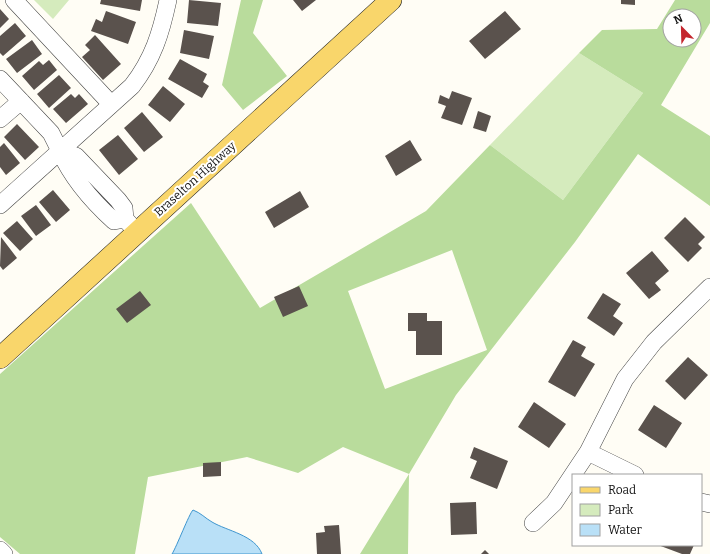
<svg xmlns="http://www.w3.org/2000/svg" width="710" height="554" font-family="Bitter,serif">
  <style>
    .green { fill: #d5ebbd }
    .forest { fill: #b9dc9c; fill-rule: evenodd }
    .water { fill: #b9e0f7; stroke: #3f96cf }
    .building { fill: #5a524d }
    .lines { fill: none; stroke-linecap: round; stroke-linejoin: round }
    .minor-casing { stroke: #444; stroke-width: 18 }
    .major-casing { stroke: #222; stroke-width: 22 }
    .minor { stroke: #fff; stroke-width: 17 }
    .major { stroke: #f9d66b; stroke-width: 21 }
    .labels { text-anchor: middle; dominant-baseline: central; stroke-width: 4; stroke-linejoin: round; paint-order: stroke }
    .street-label { font-size: 12px; fill: #111; stroke: #fff }
  </style>
  <rect width="100%" height="100%" fill="#fffdf5"/>
  <path class="green" d="M34 0H69L53 19Z
    M579 53 643 93 563 200 490 145Z"/>
  <path class="forest" d="M241 0H263L253 33 287 76 243 110 222 85Z
    M675 0H710V23L661 105 710 136V206L638 154 575 242 456 395 409 474 408 554H360L409 474 343 447 298 473 247 457 148 477 135 554H20L0 537V374L191 203 260 308 426 211 490 145 563 200 643 93 579 53 602 30 657 29ZM670 16H694V40H670ZM452 250 487 350 385 389 348 291Z"/>
  <path class="water" d="M193 510C201 513 205 518 212 522 227 531 255 535 262 554H172C177 546 189 514 193 510Z"/>
  <path class="building" d="M101 0H142L140 11 100 4Z
    M189 0 221 3 218 26 187 23Z
    M293 0H316L302 11Z
    M621 0H635V5L621 4Z
    M0 9 9 19 0 28Z
    M106 11 136 22 128 44 91 31 96 19 102 22Z
    M505 11 521 29 485 59 469 41Z
    M15 23 26 36 3 56 0 53V36Z
    M184 30 214 36 209 59 180 53Z
    M95 35 121 64 103 80 82 57 90 50 85 45Z
    M32 40 42 54 17 73 6 59Z
    M180 59 207 74 203 82 209 86 202 98 168 79Z
    M49 60 57 70 34 90 22 76 39 61 43 65Z
    M59 75 71 88 49 108 37 94Z
    M163 86 185 104 170 122 148 105Z
    M452 91 472 98 462 125 441 118 446 106 438 103 440 95 449 99Z
    M71 94 75 98 79 94 88 104 66 123 53 109Z
    M478 111 491 116 486 132 473 128Z
    M142 112 163 137 144 152 124 128Z
    M17 124 39 147 25 160 4 137Z
    M118 135 138 159 119 175 99 150Z
    M410 140 422 160 396 176 385 156Z
    M4 143 20 163 6 175 0 167V147Z
    M53 190 70 210 56 222 39 202Z
    M300 191 309 207 274 228 265 212Z
    M36 205 51 225 36 236 21 216Z
    M685 217 705 237 698 244 702 248 688 262 664 238Z
    M17 221 33 239 20 251 3 233Z
    M1 237 17 258 3 270 0 266Z
    M652 251 669 271 655 283 661 290 649 299 626 273Z
    M299 286 308 306 283 317 274 297Z
    M140 291 151 305 127 323 116 309Z
    M603 293 621 304 613 316 623 323 614 336 587 318Z
    M408 313H427V321H442V355H416V331H408Z
    M573 340 586 347 581 356 595 364 575 397 548 382Z
    M688 357 708 375 685 400 665 381Z
    M534 402 566 424 549 448 518 427Z
    M654 405 682 423 666 448 638 430Z
    M474 447 508 461 497 489 470 478 477 461 470 458Z
    M221 462V476L203 477V463Z
    M476 502 477 534 451 535 450 503Z
    M339 525 341 554H317L316 533 325 532 324 526Z
    M658 545H694L690 554H682Z
    M485 550 489 554H481Z"/>
  <g class="lines">
    <g class="minor-casing">
      <path id="minor" d="M14 0 111 104
        M0 79 51 133 60 151
        M0 119 21 101
        M0 205 132 86C153 59 161 33 168 0
        M125 219 114 221C92 201 72 178 60 151L76 156 118 200 124 208 125 219 137 232
        M588 452 635 475
        M701 502 710 504
        M533 523 554 503 588 452 625 379 654 342 710 287
        M0 550 4 554"/>
    </g>
    <g class="major-casing">
      <path id="major" d="M0 358 391 0"/>
    </g>
    <use href="#minor" class="minor"/>
    <use href="#major" class="major"/>
  </g>
  <g class="labels">
    <g class="street-label">
      <text transform="translate(195 179) rotate(-42)">Braselton Highway</text>
    </g>
  </g>
  <rect x="572" y="474" width="130" height="72" fill="#ffffff" stroke="#a0a0a0"/>
  <rect x="580" y="487" width="20" height="6" fill="#f9d66b" stroke="#a0a0a0"/>
  <text x="608" y="494" font-size="12" fill="#111111">Road</text>
  <rect x="580" y="504" width="20" height="12" fill="#d5ebbd" stroke="#a0a0a0"/>
  <text x="608" y="514" font-size="12" fill="#111111">Park</text>
  <rect x="580" y="524" width="20" height="12" fill="#b9e0f7" stroke="#a0a0a0"/>
  <text x="608" y="534" font-size="12" fill="#111111">Water</text>
  <g transform="translate(682 28) rotate(337)"><circle r="19" fill="#ffffff" stroke="#a0a0a0"/>
  <path d="M0-3L7 15L0 10L-7 15Z" fill="#c4262e"/>
  <text y="-6" font-size="11" font-weight="bold" text-anchor="middle" fill="#111111">N</text>
  </g>
</svg>
